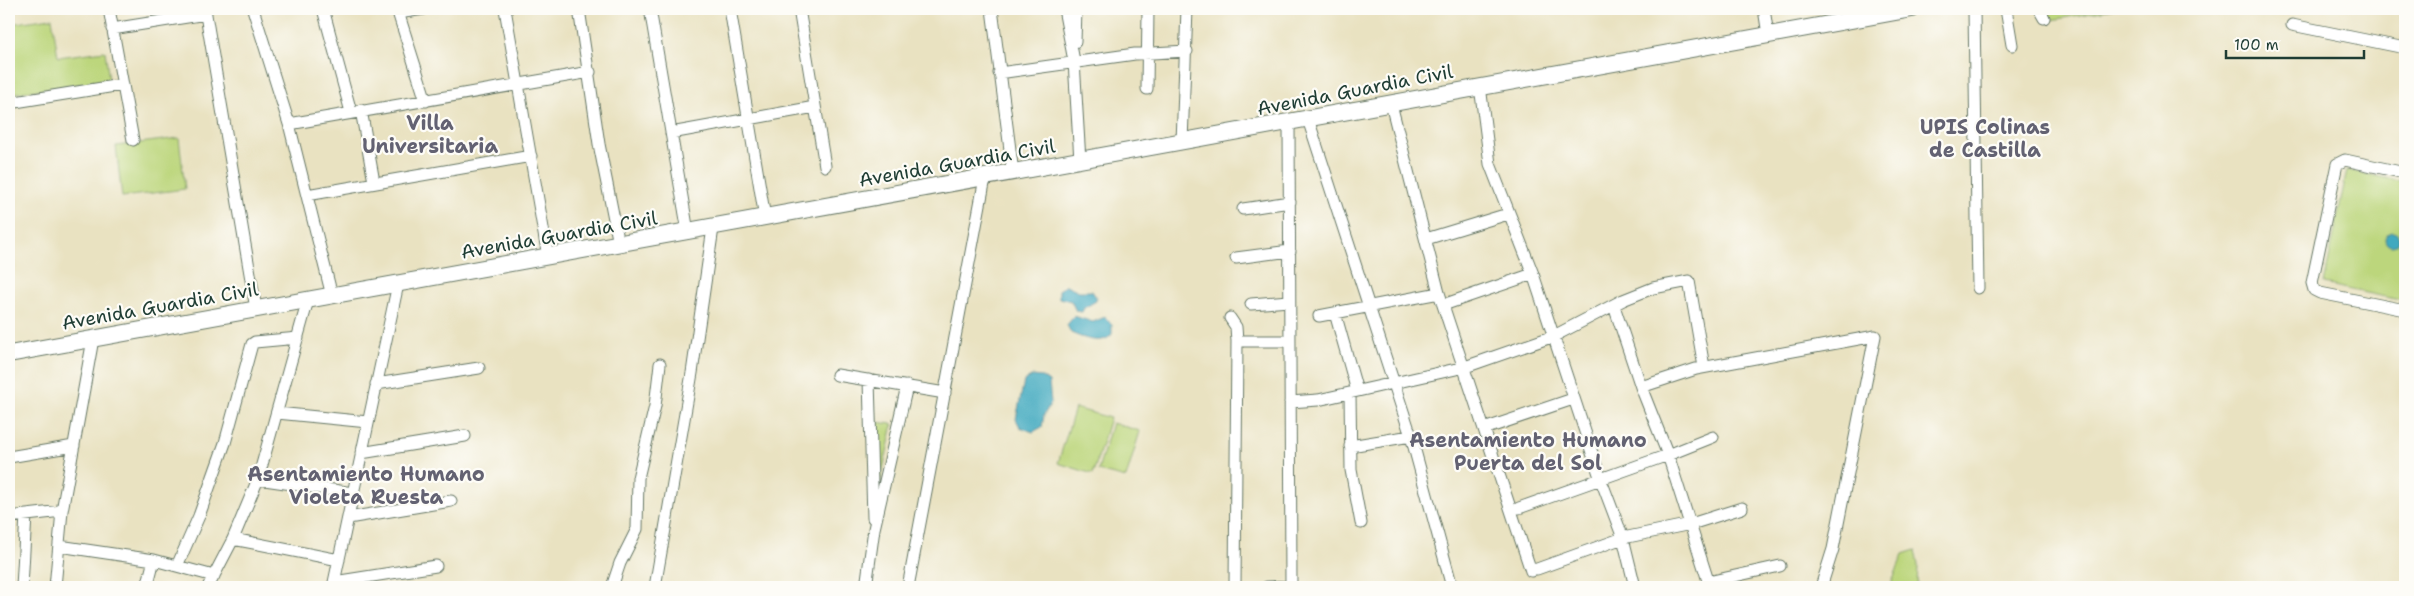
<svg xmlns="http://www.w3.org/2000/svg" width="2414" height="596" font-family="'Shantell Sans',sans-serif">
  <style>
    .green { fill: #bcd67c; stroke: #6e8a58 }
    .water { fill: #3fa9bf; stroke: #2f737a }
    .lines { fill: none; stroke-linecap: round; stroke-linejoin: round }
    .minor-casing { stroke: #667765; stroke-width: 13 }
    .highway-casing { stroke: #667765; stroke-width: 18 }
    .minor { stroke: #fff; stroke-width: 11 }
    .highway { stroke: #fff; stroke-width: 16 }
    .labels { text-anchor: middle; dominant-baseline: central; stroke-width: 4.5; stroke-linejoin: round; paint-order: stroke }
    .street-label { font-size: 19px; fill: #1f3d34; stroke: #fdfcf7 }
    .neighbourhood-label { font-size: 20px; font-weight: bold; fill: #636272; stroke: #fdfcf7 }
  </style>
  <rect width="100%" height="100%" fill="#fdfcf7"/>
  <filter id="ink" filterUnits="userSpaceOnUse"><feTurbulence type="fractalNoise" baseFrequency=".02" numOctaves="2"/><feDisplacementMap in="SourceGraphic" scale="10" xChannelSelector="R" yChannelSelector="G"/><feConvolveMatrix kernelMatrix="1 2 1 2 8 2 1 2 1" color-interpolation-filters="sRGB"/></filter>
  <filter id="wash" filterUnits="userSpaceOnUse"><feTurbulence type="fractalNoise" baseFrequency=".0096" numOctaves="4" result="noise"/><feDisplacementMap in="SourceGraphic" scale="20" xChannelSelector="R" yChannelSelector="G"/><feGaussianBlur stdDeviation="1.12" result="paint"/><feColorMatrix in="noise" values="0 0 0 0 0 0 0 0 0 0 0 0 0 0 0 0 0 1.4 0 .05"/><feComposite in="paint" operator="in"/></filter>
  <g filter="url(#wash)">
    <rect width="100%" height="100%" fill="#e9e2c1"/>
    <path class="green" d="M2046 9H2113L2052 20Z
      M52 18 58 57 105 51 109 80 9 94V24Z
      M179 138 185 189 122 197 116 146Z
      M2347 170 2405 182V301L2324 284Z
      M1075 408 1110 418 1093 474 1058 463Z
      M875 422 893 424 875 506Z
      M1112 423 1140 431 1126 478 1098 471Z
      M1915 550 1918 565 1917 587H1890L1903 554Z"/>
    <path class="water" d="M2385 239a7 7 0 1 1 14 0a7 7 0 1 1-14 0Z
      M1066 285 1079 291H1092L1096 297V301L1084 308 1082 312 1076 311 1071 301 1059 298V290Z
      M1074 316 1093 322 1105 317 1112 325V334C1104 346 1082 338 1071 333L1067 325Z
      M1033 376 1042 377 1049 382 1051 402 1044 415 1042 427 1033 432 1020 427 1016 419 1024 381Z"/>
  </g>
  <g filter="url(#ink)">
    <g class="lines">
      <g class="minor-casing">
        <path id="minor" d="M109 9 133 140
          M205 9 256 309
          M253 9 289 124 332 296
          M323 9 351 112
          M397 9 426 101
          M505 9 548 257
          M579 9 599 144 619 244
          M650 9 688 232
          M730 9 765 218
          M799 9 825 166
          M992 9 1013 173
          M1064 9 1074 61 1080 161
          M1764 9 1768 35
          M1974 9 1978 288
          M2006 9 2012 45
          M2039 9 2044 18
          M398 13 424 9
          M2292 25 2405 48
          M112 29 206 14
          M1075 42 1076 9
          M999 73 1135 54 1187 51
          M1480 86 1490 164 1533 274 1601 480 1623 538 1635 587
          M1147 89 1148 9
          M9 103 121 85
          M1391 104 1439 293 1531 571
          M361 110 374 182
          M1308 119 1411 436 1452 587
          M1289 123 1291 587
          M289 124 590 72
          M671 133 815 107
          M1182 142 1187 9
          M2405 173 2345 160 2337 164 2312 283 2314 290 2320 293 2405 310
          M307 195 531 156
          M1243 209 1290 202
          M1426 239 1508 214
          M1236 258 1290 251
          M1251 304 1289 301
          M1443 305 1533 274
          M1614 306 1641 387 1668 455 1710 587
          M1335 313 1357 391
          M1319 316 1439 293
          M1230 318 1236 327 1237 341H1289
          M837 375 945 393
          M869 380 873 518
          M376 384 479 368
          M1641 387 1696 369 1875 336 1833 549 1821 587
          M1350 393 1351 470 1361 523
          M1290 402 1318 400 1465 367 1554 336 1623 300 1653 288 1689 281 1704 367
          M277 413 368 422
          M1484 429 1573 399
          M1350 446 1411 436
          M361 453 465 436
          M9 457 74 446
          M258 479 353 493
          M1519 508 1668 455 1713 437
          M9 517 62 511
          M348 518 451 501
          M233 539 339 560
          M59 546 154 560 214 576
          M177 566 199 516 225 443 252 344 255 342 298 338
          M1537 569 1623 538 1691 524 1742 508
          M334 582 436 566
          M1708 582 1780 566
          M22 587 26 515
          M55 587 62 511 93 339
          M147 587 154 560
          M208 587 233 539 258 479 308 300
          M333 587 398 284
          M612 587 620 563 637 529 638 478 655 406 660 364
          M655 587 692 373 713 228
          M866 587 874 529 907 386
          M908 587 985 178
          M1235 587 1237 341
          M1267 587 1291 586"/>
      </g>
      <g class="highway-casing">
        <path id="highway" d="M9 354 1912 9"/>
      </g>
      <use href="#minor" class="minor"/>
      <use href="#highway" class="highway"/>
    </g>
  </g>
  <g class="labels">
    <g class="street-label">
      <text transform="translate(1355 90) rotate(-11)">Avenida Guardia Civil</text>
      <text transform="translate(957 163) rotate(-10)">Avenida Guardia Civil</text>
      <text transform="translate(559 235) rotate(-10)">Avenida Guardia Civil</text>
      <text transform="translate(160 306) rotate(-10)">Avenida Guardia Civil</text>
    </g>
    <g class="neighbourhood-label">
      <text x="430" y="123">Villa<tspan x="430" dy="23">Universitaria</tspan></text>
      <text x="1985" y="127">UPIS Colinas<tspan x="1985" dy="23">de Castilla</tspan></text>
      <text x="1528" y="440">Asentamiento Humano<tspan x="1528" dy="23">Puerta del Sol</tspan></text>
      <text x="366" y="474">Asentamiento Humano<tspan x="366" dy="23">Violeta Ruesta</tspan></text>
    </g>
  </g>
  <rect width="2414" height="596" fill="none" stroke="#fdfcf7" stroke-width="30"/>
  <path d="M2226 50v8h138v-8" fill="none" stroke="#1f3d34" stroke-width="2.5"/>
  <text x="2234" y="50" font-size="15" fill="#1f3d34" stroke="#fdfcf7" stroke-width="4" paint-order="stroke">100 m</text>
</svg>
